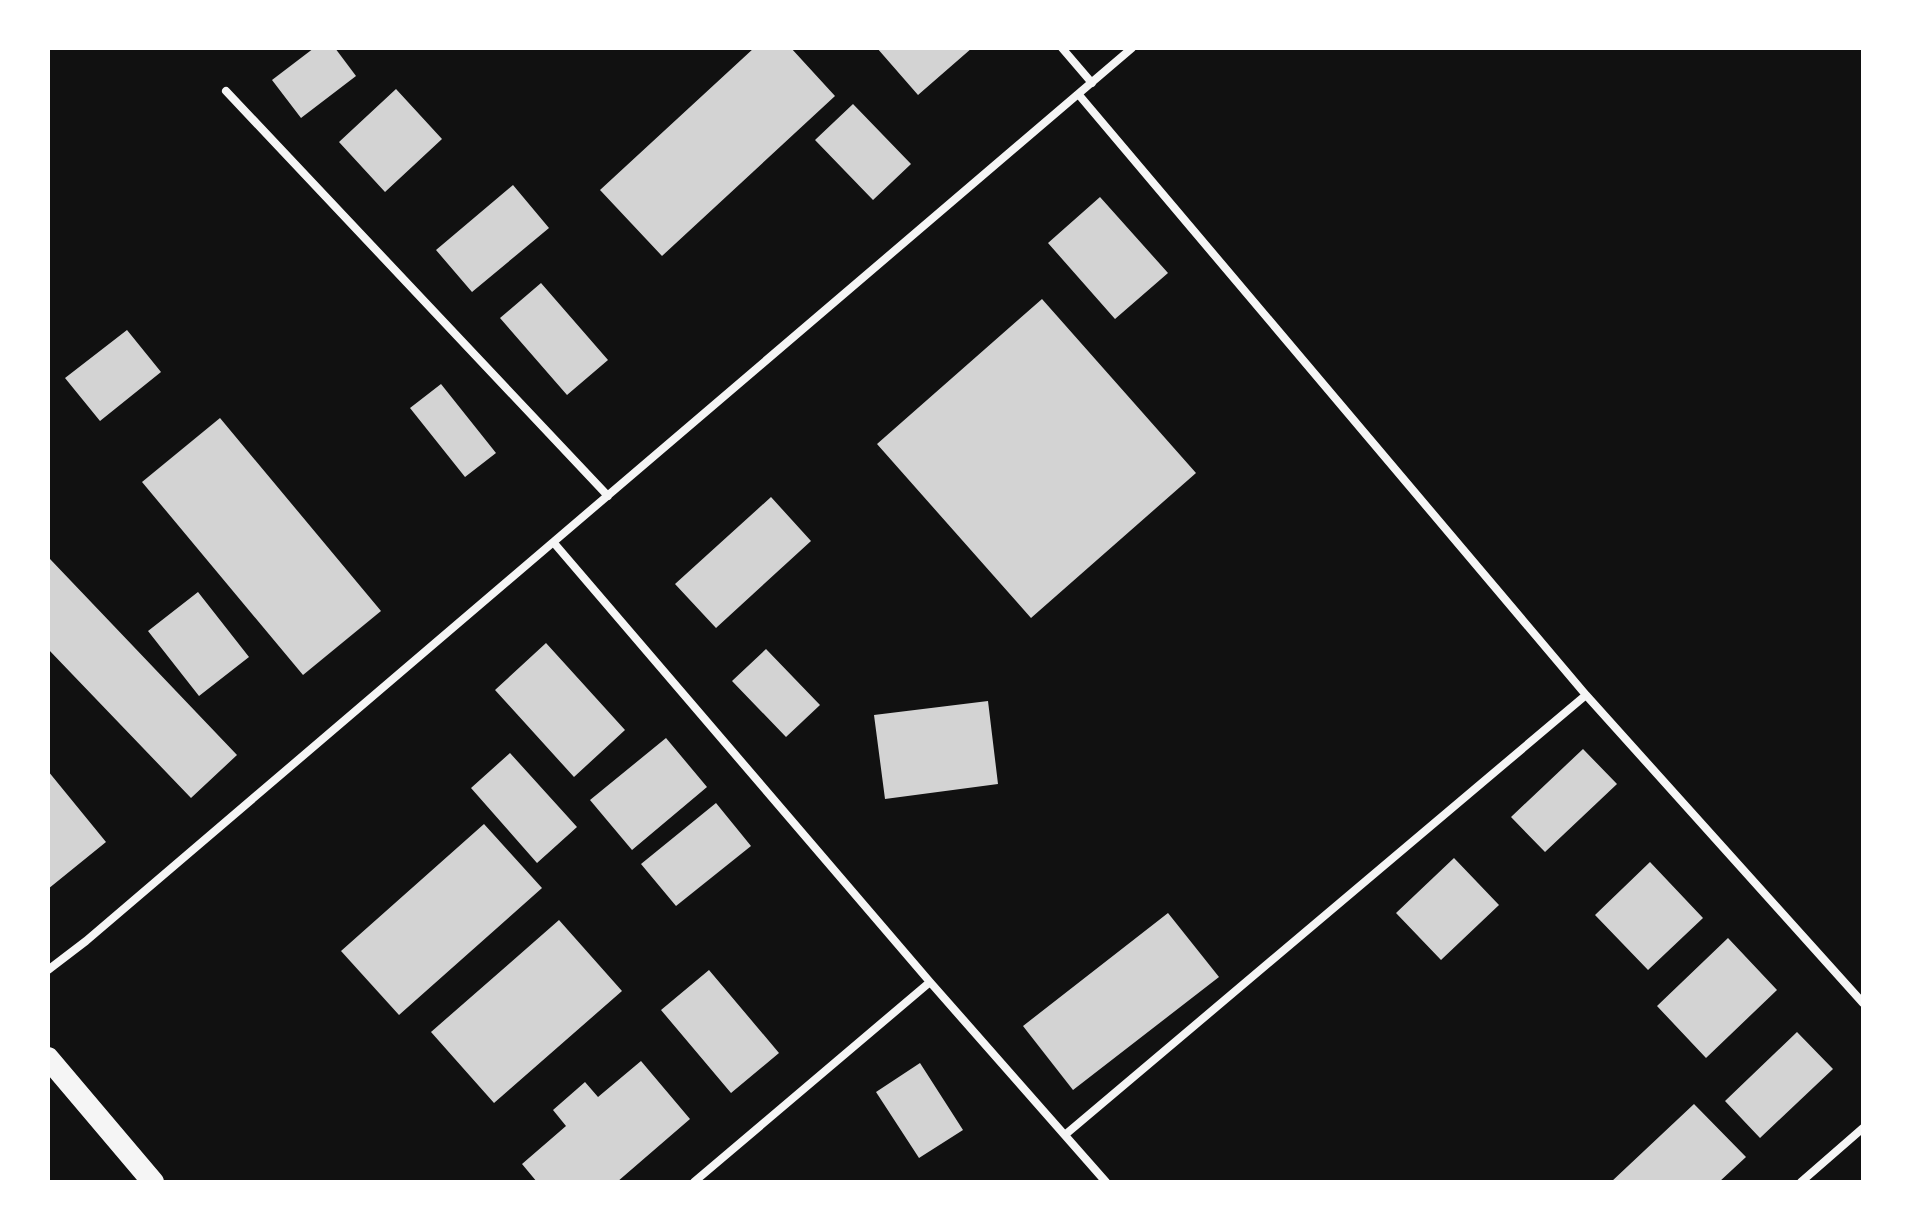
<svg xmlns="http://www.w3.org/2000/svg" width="1911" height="1230" font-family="'IBM Plex Sans',sans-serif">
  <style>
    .building { fill: #d3d3d3 }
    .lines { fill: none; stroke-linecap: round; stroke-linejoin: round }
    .minor { stroke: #f5f5f5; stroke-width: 8 }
    .trunk { stroke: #f5f5f5; stroke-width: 22 }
  </style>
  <rect width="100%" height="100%" fill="#111"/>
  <path class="building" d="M314 48H335L356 76 301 118 272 80Z
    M754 48H791L835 96 662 256 600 190Z
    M877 48H972L918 95Z
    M396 89 442 139 385 192 339 142Z
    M853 104 911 164 873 200 815 140Z
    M513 185 549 228 472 292 436 250Z
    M1100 197 1168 273 1115 319 1048 243Z
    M541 283 608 360 567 395 500 318Z
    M1042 299 1196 473 1031 618 877 444Z
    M127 330 161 372 100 421 65 378Z
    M441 384 496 453 465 477 410 408Z
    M220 418 381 611 303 675 142 482Z
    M771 497 811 541 716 628 675 584Z
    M50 559 237 755 191 798 48 649Z
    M198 592 249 657 199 696 148 631Z
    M546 643 625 730 574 777 495 690Z
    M766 649 820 705 786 737 732 681Z
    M988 701 998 784 885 799 874 715Z
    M666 738 707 787 632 850 590 800Z
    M1583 749 1617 784 1545 852 1511 817Z
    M510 753 577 827 537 863 471 788Z
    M48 771 106 842 48 889Z
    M716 803 751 846 676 906 641 864Z
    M484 824 542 888 399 1015 341 951Z
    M1454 858 1499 905 1441 960 1396 913Z
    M1650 862 1703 918 1648 970 1595 915Z
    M1168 913 1219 977 1073 1090 1023 1026Z
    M559 920 622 991 494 1103 431 1032Z
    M1728 938 1777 990 1706 1058 1657 1006Z
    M709 970 779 1053 731 1093 661 1010Z
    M1797 1032 1833 1069 1760 1138 1725 1101Z
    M641 1061 690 1119 617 1182H537L522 1164 566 1126 553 1110 585 1082 598 1097Z
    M920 1063 963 1130 919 1158 876 1092Z
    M1694 1104 1746 1157 1719 1182H1611Z"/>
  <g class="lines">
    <path class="minor" d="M1062 48 1092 83
      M226 91 608 496
      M1079 95 1586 695 1863 1003
      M554 543 930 982 1106 1182
      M48 970 86 941 1132 48
      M1066 1134 1586 695
      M694 1182 930 982
      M1801 1182 1863 1128"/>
    <path class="trunk" d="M48 1058 153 1182"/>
  </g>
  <rect width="1911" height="1230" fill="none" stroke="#ffffff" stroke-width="100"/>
</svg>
